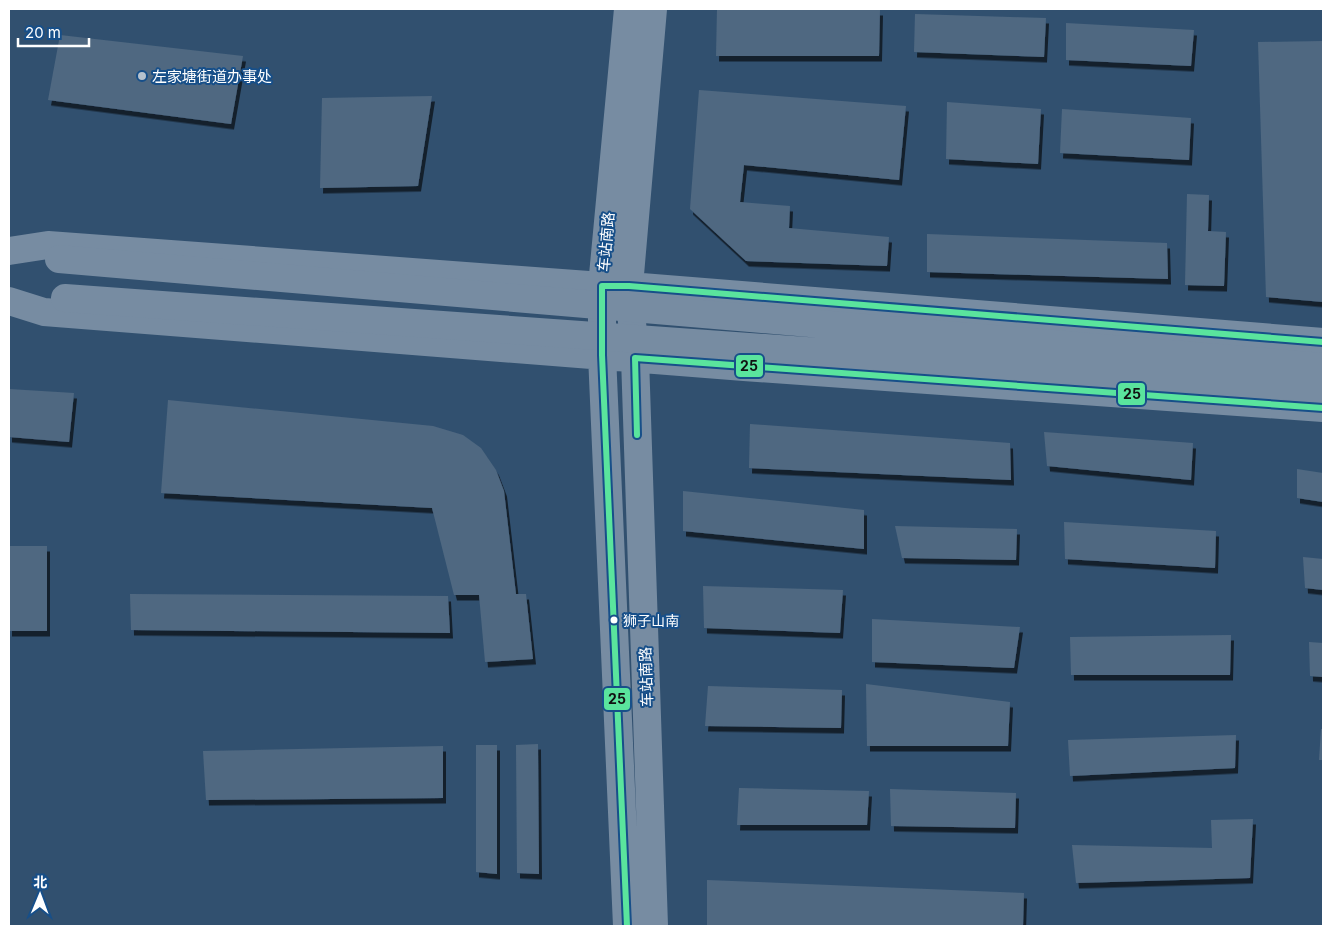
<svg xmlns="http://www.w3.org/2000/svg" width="1332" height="935" font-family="Inter,'Noto Sans SC',sans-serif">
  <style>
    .building { fill: #4f6881; filter: url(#shadow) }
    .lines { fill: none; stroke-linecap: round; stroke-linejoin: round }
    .primary { stroke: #778ca2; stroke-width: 28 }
    .primary-bridge { stroke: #778ca2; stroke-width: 28 }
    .bus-1-casing { stroke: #174f89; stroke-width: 10 }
    .bus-1 { stroke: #5ae49d; stroke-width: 6 }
    .poi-dot { fill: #b7c2cd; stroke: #174f89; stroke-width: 2 }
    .bus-dot { fill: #fff; stroke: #174f89; stroke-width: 2 }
    .labels { text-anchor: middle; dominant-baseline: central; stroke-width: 4; stroke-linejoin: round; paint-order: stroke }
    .bus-label { font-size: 14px; fill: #fff; stroke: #174f89; text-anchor: start }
    .poi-label { font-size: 15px; fill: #fff; stroke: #174f89; text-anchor: start }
    .street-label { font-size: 15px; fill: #fff; stroke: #174f89 }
    .line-badge { stroke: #174f89; stroke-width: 2 }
    .pale-badge-label { font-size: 14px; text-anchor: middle; font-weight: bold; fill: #111 }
  </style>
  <defs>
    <filter id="shadow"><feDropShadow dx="3" dy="5.5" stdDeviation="0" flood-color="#0009"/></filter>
  </defs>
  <rect width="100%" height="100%" fill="#31506f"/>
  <path class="building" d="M717 9 880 10 879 56H716Z
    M915 14 1046 18 1044 57 914 52Z
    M1066 23 1194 30 1191 66 1066 60Z
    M60 35 243 56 231 124 48 100Z
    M1323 41V302L1266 297 1258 42Z
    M699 90 906 106 899 180 744 165 740 202 790 206 789 228 889 237 887 266 746 261 690 209Z
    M432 96 418 186 320 188 322 98Z
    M947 102 1041 109 1038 164 946 159Z
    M1062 109 1191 118 1189 160 1060 153Z
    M1187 194 1209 195 1208 231 1226 232 1224 286 1185 285Z
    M927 234 1167 243 1168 279 927 272Z
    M9 389 74 393 69 442 9 437Z
    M168 400 433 426 463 435 481 448 496 470 504 491 516 594H526L533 659 485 662 479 595H454L432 508 161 493Z
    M750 424 1010 443 1011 480 749 468Z
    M1044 432 1193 443 1191 480 1047 466Z
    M1297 469 1323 473V502L1297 498Z
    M683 491 864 510V549L683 531Z
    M1064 522 1216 531 1215 568 1065 559Z
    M895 526 1017 529 1016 560 902 558Z
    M9 546H47V631H9Z
    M1303 557 1323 559V590L1305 588Z
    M703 586 843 590 840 633 704 628Z
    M130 594 448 596 450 633 131 630Z
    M872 619 1020 627 1014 668 872 662Z
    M1231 635 1230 675H1071L1070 637Z
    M1309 642 1323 643V677L1310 676Z
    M866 684 1010 702 1008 746H867Z
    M708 686 842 690 841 728 705 726Z
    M1321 729H1323V760H1319Z
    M1236 735 1235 768 1070 776 1068 740Z
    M538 744 539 874 517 873 516 745Z
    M476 745H497V874L476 872Z
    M443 746V798L206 800 203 751Z
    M739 788 869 791 867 825H737Z
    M890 789 1016 793 1015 828 891 826Z
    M1253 819 1250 878 1076 883 1072 845 1212 848 1211 820Z
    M707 880 1024 893 1023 926H707Z"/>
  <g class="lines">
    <path class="primary" d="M653 9 629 286 635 358 654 926
      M9 251 48 245 602 286H629L1323 342
      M9 301 44 312 744 367 1323 408
      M627 926 602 355V286L628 9"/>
    <path class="primary-bridge" d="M59 259 1323 367
      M65 298 1323 388"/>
    <g class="bus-1-casing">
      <path id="bus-1" d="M637 435 635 358 1323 408
        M627 926 602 355V286H629L1323 342"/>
    </g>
    <use href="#bus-1" class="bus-1"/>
  </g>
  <circle class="poi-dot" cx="142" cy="76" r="5"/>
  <circle class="bus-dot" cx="614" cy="620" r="4.5"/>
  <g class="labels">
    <g class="bus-label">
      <text x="623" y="620">狮子山南</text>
    </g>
    <g class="poi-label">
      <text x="152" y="76">左家塘街道办事处</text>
    </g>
    <g class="street-label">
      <text transform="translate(606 242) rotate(-85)">车站南路</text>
      <text transform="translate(646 677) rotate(-92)">车站南路</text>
    </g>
  </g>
  <g class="line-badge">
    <rect x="735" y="354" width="29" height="24" rx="5" fill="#5ae49d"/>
    <rect x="1117" y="382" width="29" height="24" rx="5" fill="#5ae49d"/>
    <rect x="603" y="687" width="28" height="24" rx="5" fill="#5ae49d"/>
  </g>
  <g class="pale-badge-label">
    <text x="749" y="371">25</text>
    <text x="1132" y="399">25</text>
    <text x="617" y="704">25</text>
  </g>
  <rect width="1332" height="935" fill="none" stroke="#ffffff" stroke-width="20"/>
  <g transform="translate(40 895) rotate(1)" stroke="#174f89" stroke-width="4" paint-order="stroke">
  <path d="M0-4L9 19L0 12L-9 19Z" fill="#ffffff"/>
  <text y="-8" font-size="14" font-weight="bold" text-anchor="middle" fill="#ffffff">北</text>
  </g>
  <path d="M18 38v8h71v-8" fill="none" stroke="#ffffff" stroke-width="2.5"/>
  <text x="25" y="38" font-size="15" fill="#ffffff" stroke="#174f89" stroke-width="4" paint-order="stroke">20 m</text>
</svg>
